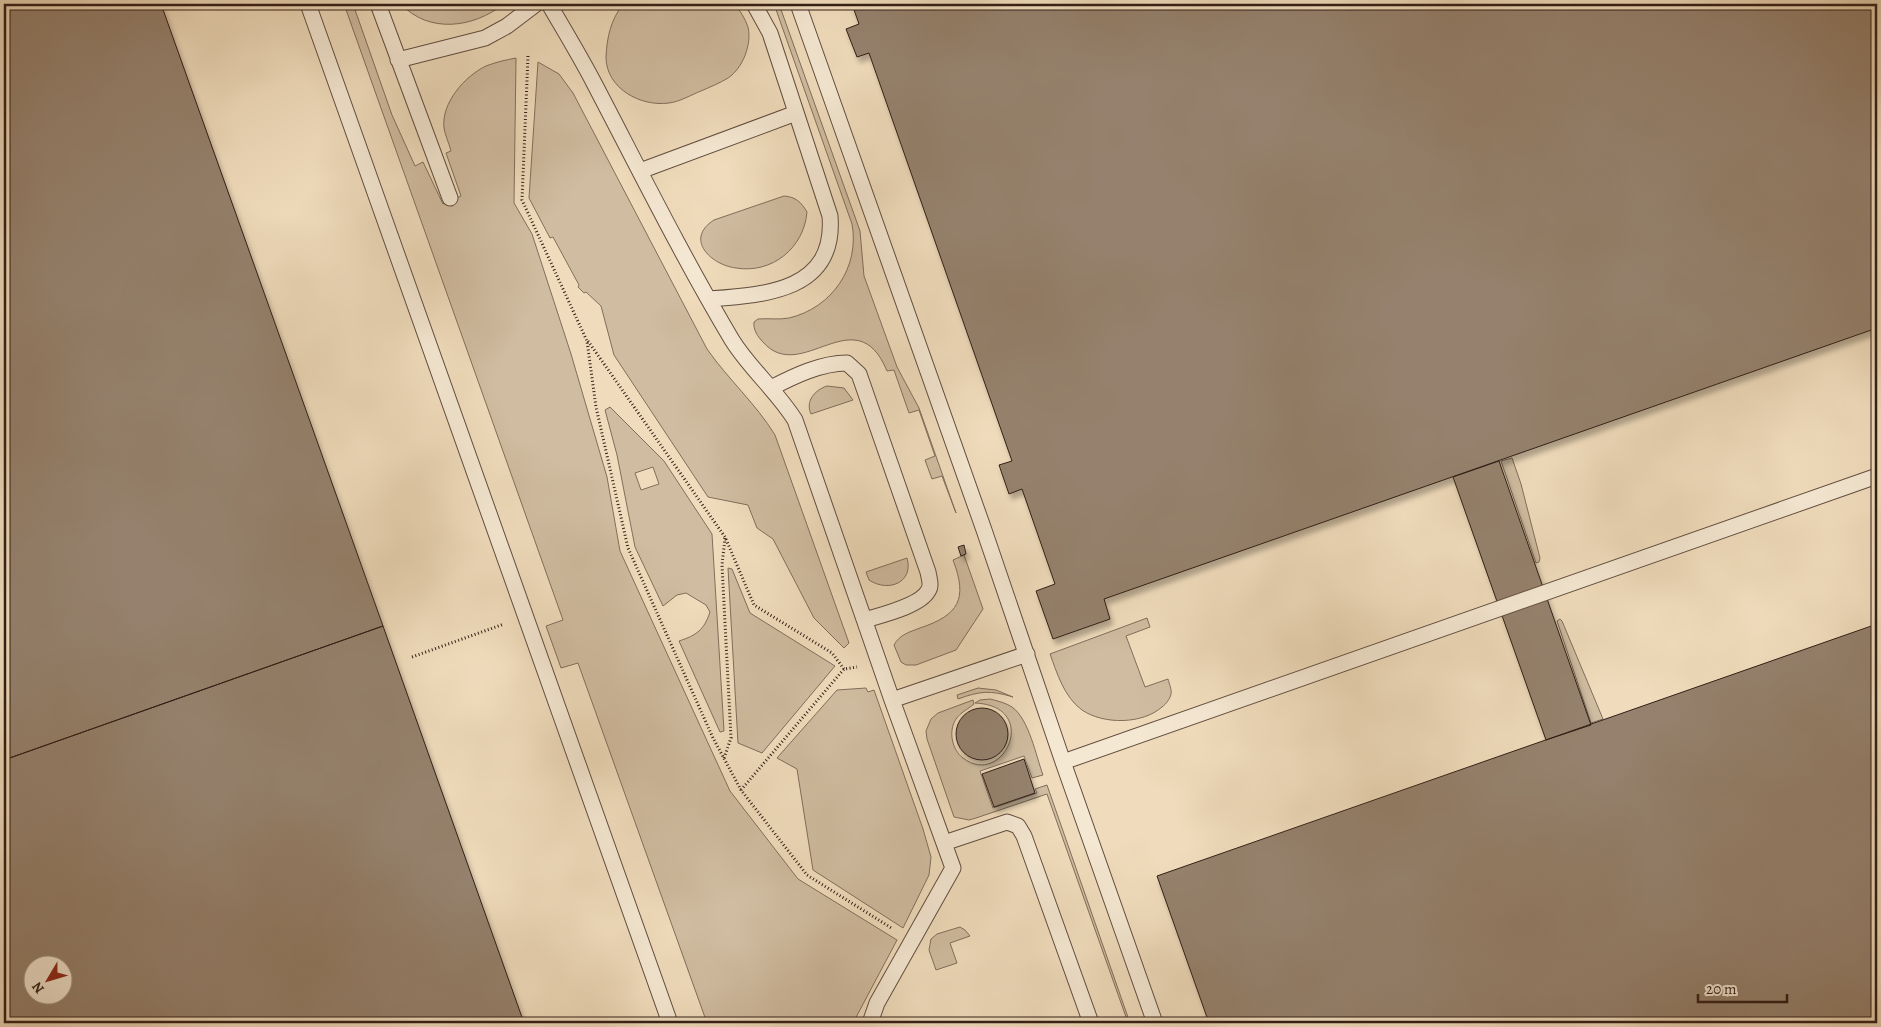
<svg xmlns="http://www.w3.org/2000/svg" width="1881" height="1027" font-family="Alegreya,serif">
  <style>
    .green { fill: #d0bca0; stroke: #816e5c; fill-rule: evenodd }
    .building { fill: #95816d; stroke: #321f17; fill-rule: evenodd; filter: url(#shadow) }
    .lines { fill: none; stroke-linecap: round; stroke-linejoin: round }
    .service-casing { stroke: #624e40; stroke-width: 17 }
    .path { stroke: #321f17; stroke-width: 3; stroke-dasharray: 1 2.5; stroke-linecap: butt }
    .service { stroke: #f5e8d3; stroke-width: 15 }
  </style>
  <defs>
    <filter id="shadow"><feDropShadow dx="3" dy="5.5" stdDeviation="2.5" flood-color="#0004"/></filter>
  </defs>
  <rect width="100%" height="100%" fill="#f0dcbc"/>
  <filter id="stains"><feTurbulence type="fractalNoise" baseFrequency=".004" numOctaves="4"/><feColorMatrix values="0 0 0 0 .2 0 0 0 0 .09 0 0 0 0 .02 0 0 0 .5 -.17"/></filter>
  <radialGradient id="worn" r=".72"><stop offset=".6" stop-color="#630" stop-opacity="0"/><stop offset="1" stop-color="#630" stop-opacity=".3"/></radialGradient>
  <path class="green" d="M344 4H353L392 115 415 166 423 162 443 204 461 196 446 153 451 151C449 143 445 135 444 128 441 103 465 76 486 66 496 62 506 60 516 58L514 203 532 234 571 354 607 477 620 551 730 791 798 879 897 940 853 1023H707L578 663 561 668 546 626 563 620Z
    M401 4H504C473 28 429 34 401 4Z
    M623 4H735C740 11 745 18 748 27 752 44 743 68 728 78 720 83 710 87 701 91 691 95 679 102 669 103 640 107 606 88 606 57 607 36 611 20 623 4Z
    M774 4H779L860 231 864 276 897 367 919 408 956 513 942 476 932 479 925 460 935 456 919 410 909 413 894 370 887 371C856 296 801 386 763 342 758 337 753 330 754 322L758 319C769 318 778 320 789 318 832 308 860 267 852 224Z
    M538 62 559 74 573 93 707 349C728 379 756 404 775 435L849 643 844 648 814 618 773 539 757 528 748 505 708 497 614 355 601 306 586 292 584 293 578 287 579 285 553 237 550 238 529 198Z
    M784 196C796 197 801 202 807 212 804 248 772 274 736 268 711 265 684 239 714 220Z
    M827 386 844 388 853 400 811 414C805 401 815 390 827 386Z
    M610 407 664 461 712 534 724 731 720 732 679 641C697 635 704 630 710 612L706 605 686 593 677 595 663 606 635 547 617 455 605 410ZM653 467 659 484 641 490 635 473Z
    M1512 458 1521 484 1540 558 1539 562 1536 563 1501 461Z
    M964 555 983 609 956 650 916 665H906L901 662 894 645C900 634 910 632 920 628 959 615 968 599 953 560Z
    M907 558C914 582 889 593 869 580L866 572Z
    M728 568 732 569 750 613 835 666 762 753 738 743Z
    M1147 618 1150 627 1126 636 1145 687 1168 679C1169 683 1172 690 1171 694 1170 699 1166 704 1162 707 1143 724 1104 725 1082 710 1064 697 1057 673 1050 654Z
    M1560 619 1562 621 1603 719 1591 723 1557 621Z
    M866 688 868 692 874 690 923 829 931 857 929 875 903 928 813 870 797 769 777 758 837 690Z
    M978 688 996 690 1013 697C990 690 980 691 958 699L957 695Z
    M990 699C998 701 1006 703 1012 707 1029 719 1036 756 1043 775L1032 778 1024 756 980 771 993 808 1037 793 1035 789 1047 785 1130 1023H1128L1126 1017 1047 794 976 818 969 820 954 817 927 739 926 731 931 719 938 713 973 700 974 704C968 709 960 713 956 719 948 731 952 750 963 758 1003 789 1042 706 975 703L980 700Z
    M960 927 965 930 970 936 950 943 957 963 936 970 929 950 931 939 937 934Z"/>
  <path class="building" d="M4 4H161L383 626 4 760Z
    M852 4H1877V328L1104 599 1110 619 1053 639 1036 591 1055 584 1022 489 1009 494 999 465 1012 461 869 53 857 57 846 29 859 24Z
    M1499 461 1591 725 1546 740 1453 477Z
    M964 545 966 554 961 556 958 547Z
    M1877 624V1023H1209L1157 876Z
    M383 626 524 1023H4V760ZM32 964H62V994H32Z
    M956 734a26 26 0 1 1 52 0a26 26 0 1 1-52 0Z
    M1024 759 1035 793 994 807 982 774Z"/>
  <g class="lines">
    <g class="service-casing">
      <path id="service" d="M308 4 670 1023
        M378 4 450 198
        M549 4C564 30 580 56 594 83 639 169 682 256 732 340 750 369 777 391 795 420L892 700 953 868 877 1003 870 1023
        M798 4 984 530 1063 762 1155 1023
        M398 60 485 38 507 26 536 4
        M640 171 796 113
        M709 299C765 295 836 291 830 216L770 33 754 4
        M771 388C794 376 821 363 847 363L859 374 928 572C929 578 932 586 928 591 920 606 881 615 865 620
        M892 700 1027 654
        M1063 762 1877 476
        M944 843 1007 822 1018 826 1024 836 1091 1023"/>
    </g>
    <path class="path" d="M528 56 522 200 587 341 596 407 628 548 713 738 741 790 807 875 893 929
      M588 341 725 537 754 605 832 653 844 669
      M412 657 504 624
      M724 758 731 738 722 565 725 538
      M741 790 844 669 857 667"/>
    <use href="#service" class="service"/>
  </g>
  <rect width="1881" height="1027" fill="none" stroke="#f0dcbc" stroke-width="20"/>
  <rect x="5" y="5" width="1871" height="1017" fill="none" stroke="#321f17" stroke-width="2.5"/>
  <rect x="10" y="10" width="1861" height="1007" fill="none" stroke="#321f17"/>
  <g transform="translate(48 980) rotate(232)"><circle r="24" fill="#f5e8d3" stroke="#a79888"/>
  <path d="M0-4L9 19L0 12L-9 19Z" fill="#8f2418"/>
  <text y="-8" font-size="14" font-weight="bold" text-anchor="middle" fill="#321f17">N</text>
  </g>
  <path d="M1698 994v8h89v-8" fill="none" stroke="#321f17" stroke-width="2.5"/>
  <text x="1706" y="994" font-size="15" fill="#321f17" stroke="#f5e8d3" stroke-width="4" paint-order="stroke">20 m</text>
  <rect width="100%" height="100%" filter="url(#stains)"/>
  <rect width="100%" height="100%" fill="url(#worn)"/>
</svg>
